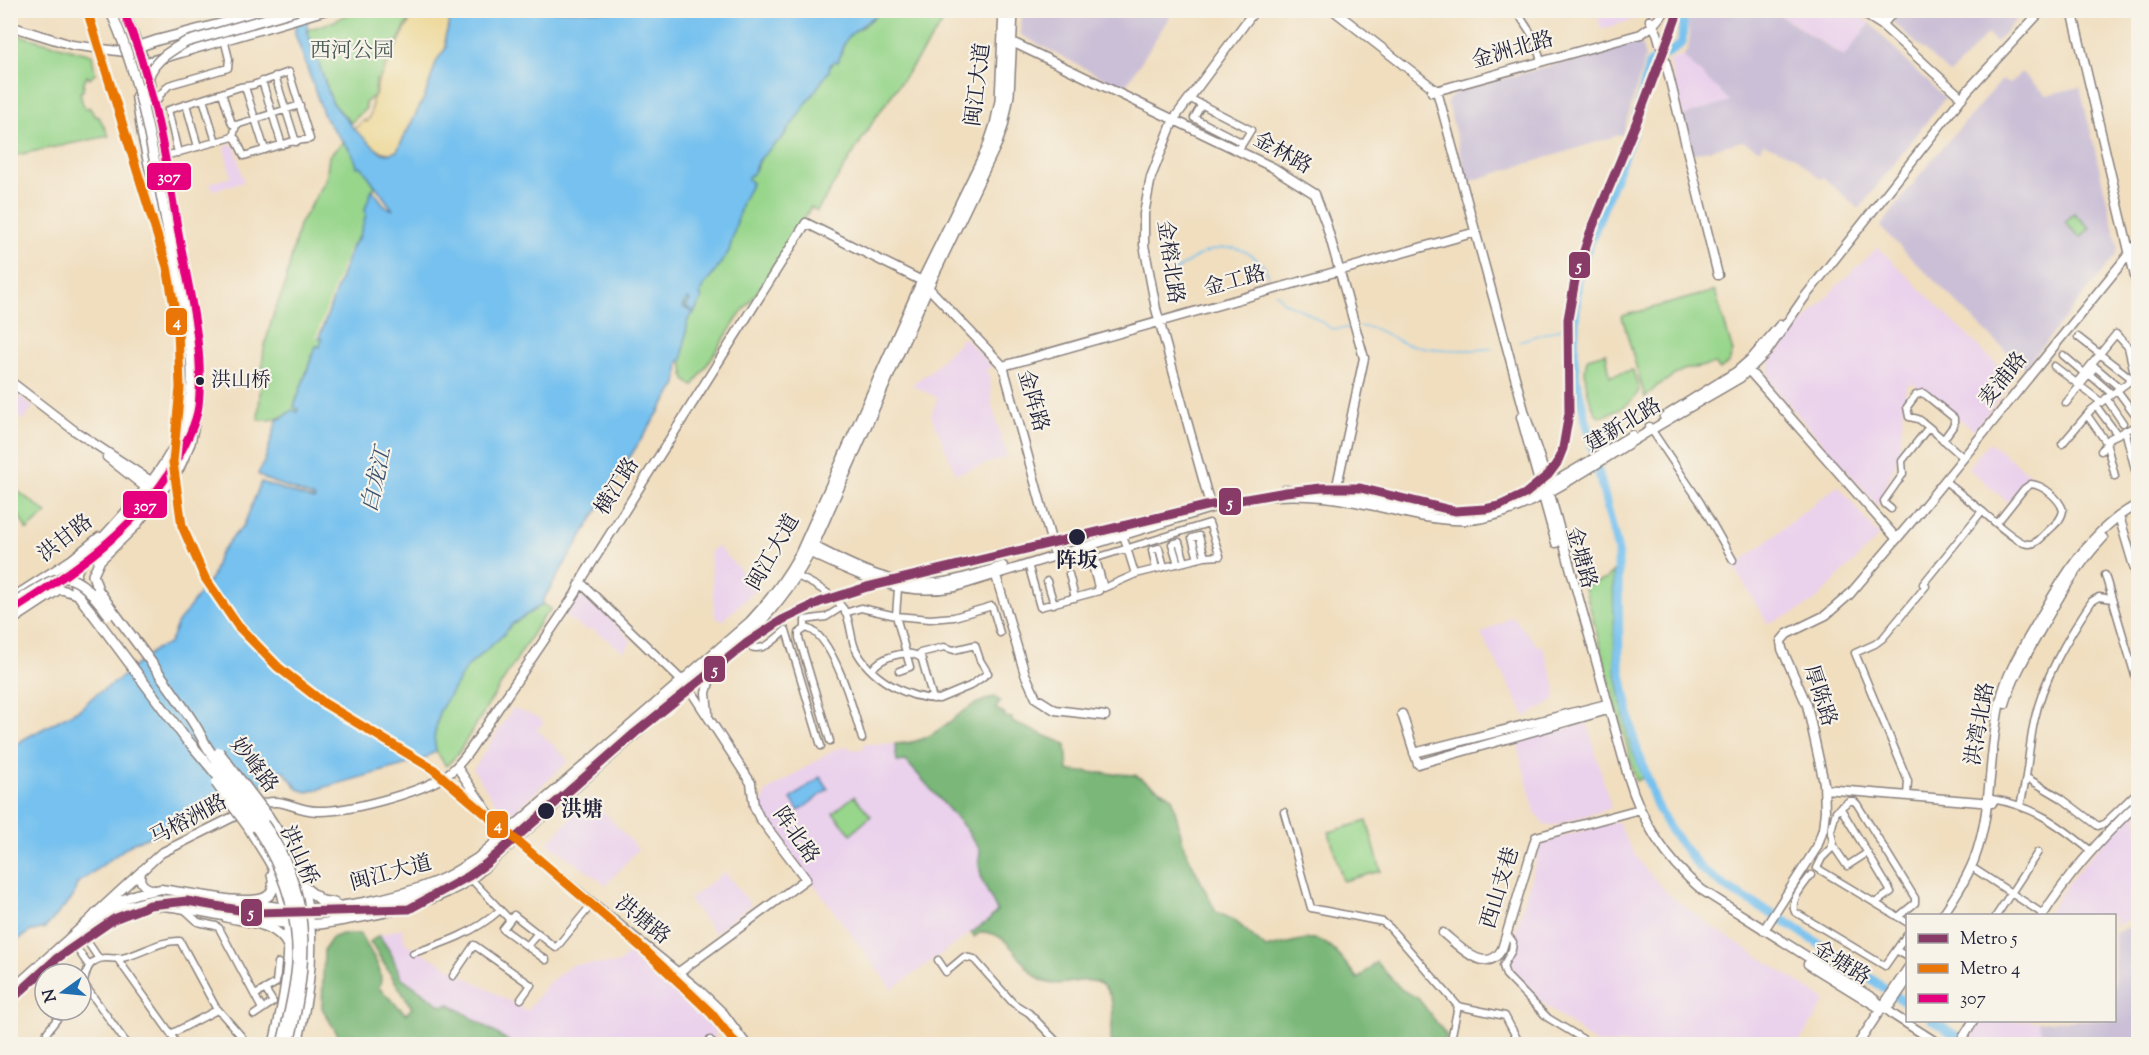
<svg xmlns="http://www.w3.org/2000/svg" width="2149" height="1055" font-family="'Sorts Mill Goudy','Noto Serif SC',serif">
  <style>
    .built { fill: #ead1ec }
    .industrial { fill: #cabfd6 }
    .green { fill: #98d68c; stroke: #5d7c64; stroke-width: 1.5 }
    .forest { fill: #7ab778; stroke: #4e6c5a; stroke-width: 1.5 }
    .sand { fill: #eeda9e; stroke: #887e6c; stroke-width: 1.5 }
    .water { fill: #76c1ef; stroke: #4c7295; stroke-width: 1.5 }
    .pier { fill: #f0debf }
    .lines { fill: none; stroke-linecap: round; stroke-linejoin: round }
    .stream { stroke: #76c1ef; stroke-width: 1.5 }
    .river { stroke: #76c1ef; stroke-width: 9 }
    .primary-tunnel { stroke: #c7b8a5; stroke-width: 9; stroke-dasharray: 9 4.5; stroke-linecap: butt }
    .street-casing { stroke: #89807d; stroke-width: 9 }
    .secondary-casing { stroke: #89807d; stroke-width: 11 }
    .primary-casing { stroke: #89807d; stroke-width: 12 }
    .street { stroke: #fff; stroke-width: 6 }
    .secondary { stroke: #fff; stroke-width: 8 }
    .primary { stroke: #fff; stroke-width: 9 }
    .primary-bridge-casing { stroke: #89807d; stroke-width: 12; stroke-linecap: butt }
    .primary-bridge { stroke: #fff; stroke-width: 9 }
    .bus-1-casing { stroke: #f7f3e8; stroke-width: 12 }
    .bus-1 { stroke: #e5007d; stroke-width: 8 }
    .metro-1-casing { stroke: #f7f3e8; stroke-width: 14 }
    .metro-2-casing { stroke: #f7f3e8; stroke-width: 14 }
    .metro-1 { stroke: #893b67; stroke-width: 9 }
    .metro-2 { stroke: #e97606; stroke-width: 9 }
    .bus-dot { fill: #22223b; stroke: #f7f3e8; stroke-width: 2 }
    .labels { text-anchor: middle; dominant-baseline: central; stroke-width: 4.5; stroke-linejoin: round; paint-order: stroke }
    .bus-label { font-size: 20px; fill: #22223b; stroke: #f7f3e8; text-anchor: start }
    .street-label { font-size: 21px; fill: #22223b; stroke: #f7f3e8 }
    .park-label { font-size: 21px; fill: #455853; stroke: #f7f3e8 }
    .stop-label { font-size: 21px; font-weight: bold; fill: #22223b; stroke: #f7f3e8 }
    .water-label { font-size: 22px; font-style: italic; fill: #3b5271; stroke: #f7f3e8 }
    .line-badge { stroke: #f7f3e8; stroke-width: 2 }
    .badge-label { font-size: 16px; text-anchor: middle; font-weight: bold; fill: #fff }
  </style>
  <rect width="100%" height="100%" fill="#f7f3e8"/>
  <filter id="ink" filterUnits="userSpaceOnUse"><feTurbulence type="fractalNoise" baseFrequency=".0167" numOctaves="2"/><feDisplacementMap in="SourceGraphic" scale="12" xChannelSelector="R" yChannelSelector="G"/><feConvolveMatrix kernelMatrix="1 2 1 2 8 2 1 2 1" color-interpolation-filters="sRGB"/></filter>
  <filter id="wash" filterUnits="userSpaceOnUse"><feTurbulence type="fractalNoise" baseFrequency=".008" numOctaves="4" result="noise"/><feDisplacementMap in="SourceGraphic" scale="24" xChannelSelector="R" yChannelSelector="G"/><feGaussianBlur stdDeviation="1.35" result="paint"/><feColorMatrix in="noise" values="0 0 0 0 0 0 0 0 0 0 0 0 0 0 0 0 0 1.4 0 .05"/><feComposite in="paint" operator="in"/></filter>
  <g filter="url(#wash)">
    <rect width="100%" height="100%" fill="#f0debf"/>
    <path class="built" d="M1596 11V10L1644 11 1633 20 1601 29Z
      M1760 11H1851L1870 23 1845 57 1774 11 1769 17Z
      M1683 56 1731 101 1683 116 1669 60Z
      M234 144 244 182 213 190 210 183 231 177 224 147Z
      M1878 247 2007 375 2010 381 2009 387 1974 430 1911 382 1906 388 1899 454 1878 506 1771 384 1768 371 1771 360 1790 337 1837 286Z
      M964 337 992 367 986 369 990 379 992 405 1007 457 956 474 931 415 938 398 911 385 932 370Z
      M10 389 33 407 24 421 11 410Z
      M1989 442 2032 476 2010 504 1968 468Z
      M1838 485 1879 536 1816 600 1794 613 1767 623 1734 567Z
      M717 546 758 588 722 621 715 616 710 552Z
      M578 596H585L602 610 630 639 631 642 624 651 590 628 588 631 565 617Z
      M1511 617H1513L1538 646 1542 645 1556 688 1555 699 1526 717 1481 634Z
      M513 708 540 718 544 723 537 729 569 761 514 812 496 803 473 770Z
      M1587 722 1611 808 1552 826 1544 824 1535 812 1519 752V745L1530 737Z
      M864 744H895L897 762 906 761 966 829 980 850 979 865 982 880 997 911 989 920 892 989 759 811 767 791 834 750 849 746 850 749 863 750Z
      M590 797 638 849 606 885 548 843Z
      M2138 808V916L2115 926 2114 916H2046L2068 883 2093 853Z
      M1618 821 1627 841 1642 865 1669 895 1708 924 1826 1000 1798 1044H1596L1512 979 1506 965 1539 850 1542 845 1553 839Z
      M725 872 751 905 714 933 689 899Z
      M402 928 405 943 527 1011 548 983 573 964H618L629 953 654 977 670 978 697 997 717 1019 715 1038 720 1044H513L450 1004 442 1006 401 977 391 953 379 935Z
      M1978 1021H2038L2045 1043 1976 1044 1967 1038Z"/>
    <path class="industrial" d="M1902 10H2024V11L1996 42 1987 34 1950 74 1892 21Z
      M1022 11V10L1173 11 1124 89 1021 35Z
      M1682 11H1760L1769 16 1773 11 1844 57 1870 23 1910 65 1945 98 1859 209 1823 177 1820 179 1795 157 1763 143 1760 150 1743 141 1692 154 1683 116 1730 101 1683 56 1688 50 1690 34Z
      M1641 40 1645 58 1623 134 1468 182 1447 101 1456 92Z
      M2021 72 2047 95 2080 87 2118 247 2116 255 2026 366H2021L1880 227 1934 157 2003 79 2010 84Z
      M2138 923V1044H2044L2038 1021 2114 1020 2115 933Z"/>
    <path class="green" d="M354 11H413L379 79 376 80 375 95 365 103 366 108 351 123 332 102 307 30 335 21Z
      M882 11H943L942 24 874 120 817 211 811 207 768 277 737 319 693 386 685 380 682 361 688 318 682 307 687 299 690 300 695 311 702 299 700 294 704 285 712 276 729 251 742 202 752 183 748 179V177L755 170 762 156 783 137 829 71 830 65 835 61 838 62 845 41 851 33 864 26Z
      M11 33 92 55 95 73 90 79 87 76 84 81 83 91 80 92 82 102 86 109 89 107 95 116 99 117 109 136 11 156Z
      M343 142 355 154 375 186 365 209C368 221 360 236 352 246L319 337 323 339 320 347 316 346 294 406 298 409 297 412 292 410C281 419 272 421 258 420L264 348 275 309 284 289 299 225 326 180 329 156Z
      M2074 213 2090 228 2081 238 2065 223Z
      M1715 291 1733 352 1729 362 1720 370 1715 364 1683 370 1657 386 1645 398 1622 316Z
      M1606 353 1610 376 1633 370 1639 391C1631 405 1613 414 1599 417 1589 406 1581 372 1588 358Z
      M11 486 47 513 27 530 11 502Z
      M1613 571 1615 669 1629 741 1643 778 1636 781 1584 585 1606 579Z
      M543 604 551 609 541 620 457 755 446 766 436 751 434 738 439 711 447 697 466 668 503 635 508 627Z
      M854 796 871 816 851 834 833 813Z
      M1367 821 1381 871 1343 881 1329 832Z"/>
    <path class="forest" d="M994 697 1000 701 996 709 1005 714 1004 717 1012 718V722L1066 744 1068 771 1135 775 1172 797 1184 847 1216 912 1234 920 1266 948C1279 945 1294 941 1308 939 1329 936 1346 965 1358 979L1376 962 1402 990 1418 998 1447 1036 1442 1044H1110C1111 1028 1117 1004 1107 990 1091 969 1061 992 1041 980 1018 966 1013 932 981 932L974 937 971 933 989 920 997 911 982 880 979 865 980 850 966 829 906 761 897 762 895 744C931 743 940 727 967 709 975 703 985 700 994 697Z
      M342 934H360C368 949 387 971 379 988L406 1014 412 1008 370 942 379 935 391 953 401 977 442 1006 450 1004 513 1044H360L354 1035 342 1042 322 1008 324 950 332 938Z"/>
    <path class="sand" d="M415 11H453L445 37 446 48 437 60 425 96 397 151C380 159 366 140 354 129L365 120 367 122C374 112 370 107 373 98 376 93 378 91 377 84Z"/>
    <path class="water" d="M296 11H308L307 30 332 102 354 129 380 152 387 154 397 151 425 96 437 60 446 48 445 38 453 11H882C874 17 851 32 847 39 842 45 841 54 838 62L835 61 830 65 829 71 783 137C776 143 760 157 756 165 754 171 755 174 748 177V179L752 183 742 202 729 251 712 276 704 285 700 294 702 299 694 312 686 307 690 300 687 299 682 307 694 313 688 319 682 361H679L677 384 629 458 543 600V604L512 624 503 635 466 668 439 712 434 738 436 751 422 760 308 792 298 789 284 771H278L266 783 221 808 216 804 162 833 134 842 77 884 73 897 45 928 29 932 11 945V749L24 739 80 709 95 695 114 683 156 649 169 644 177 624 212 577 219 555 230 540 244 525 261 482 314 500 315 498 265 479 258 474 265 460 277 420 284 417 292 410 297 412 298 409 294 407 316 346 320 347 322 339 319 338 352 246 359 238 366 215 365 209 372 189 385 206 393 210 361 166 357 167C353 146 334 135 324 116L295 34Z
      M820 777 828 789 799 811 791 799Z"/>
    <path class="pier" d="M351 242 350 249 318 338 316 337Z"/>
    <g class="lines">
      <path class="stream" d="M1164 281C1185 261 1220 237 1248 253 1253 257 1259 259 1263 265 1267 271 1270 279 1273 286
        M1276 293 1284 302 1310 314 1332 329 1353 328
        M1360 327C1375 325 1391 338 1404 343 1424 350 1473 352 1493 348
        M1519 341 1575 324"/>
      <path class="river" d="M1678 10 1683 24 1682 43C1673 54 1657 54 1649 65L1633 132 1578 273 1575 324 1574 359 1576 380 1618 551 1619 663 1634 741 1657 806 1669 828 1700 868 1727 888 1791 925 1908 1004
        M1932 1020 1968 1044"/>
    </g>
  </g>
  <g filter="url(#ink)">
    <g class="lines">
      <path class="primary-tunnel" d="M22 605 84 564 122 530
        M302 916 344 913"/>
      <g class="street-casing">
        <path id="street" d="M1516 10 1534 38 1541 61
          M275 76 296 142
          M262 81 282 145
          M245 87 265 150
          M222 93 232 124 236 125
          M1189 98 1251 130 1238 151
          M203 99 216 142
          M186 104 198 147
          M1202 104 1194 118 1243 143
          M155 106 160 95 169 85 228 68 229 59 224 39
          M178 153 168 110 240 87 253 85 289 72 310 139 290 142 244 156 236 139 233 137
          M165 156 233 137 236 125 300 105
          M2078 337 2132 379
          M2063 355 2084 373
          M2093 365 2120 388
          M2054 366 2101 402
          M2089 374 2112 394
          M2077 382 2116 334 2128 347 2138 391
          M2117 390 2137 417
          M2106 398 2123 423
          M2066 403 2095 367
          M2096 406 2117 434
          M2087 415 2106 442 2115 476
          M1649 426 1700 502 1733 560
          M2125 430 2135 470
          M1943 440 1954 425V418L1927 396 1923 393 1916 395 1907 407 1909 417C1912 418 1915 418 1918 419 1925 422 1955 451 1964 458
          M2062 444 2091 410 2135 377
          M2101 451 2110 438 2138 425
          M1891 509 1885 504 1884 501 1903 474 1902 461 1928 428
          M1982 511C1990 518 2018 544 2028 544 2036 545 2042 537 2047 532 2054 525 2062 520 2063 510 2059 498 2043 485 2031 484L2024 489 1997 523
          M1123 535 1135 574
          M1092 545 1104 588 1136 574 1205 557 1220 556 1209 523 1096 558
          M1198 559 1192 538 1199 536 1205 557
          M1028 564 1040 607 1099 591 1087 547
          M1178 564 1172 544 1179 542 1185 562
          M1156 569 1152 550 1159 548 1164 567
          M1069 574 1075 598
          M2105 575 2138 686
          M797 576C814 584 831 593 843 608 851 619 850 636 855 648 869 678 907 699 939 699L970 686 988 673 980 660 975 645 954 650 944 647 920 653 933 699
          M1047 581 1054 604
          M898 588 896 616 910 667 899 671
          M845 613 861 608 896 616 930 619 954 617 992 606 1000 633
          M805 628V620L826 617 842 607
          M745 638 751 647C765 652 776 638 786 630L821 746
          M872 670C880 657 907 648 921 658
          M830 741 799 638V633L806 628C833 633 855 714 862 739
          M2027 778 2061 798 2098 826 2104 824 2138 791
          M1907 796 1908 781 1855 653 1875 644 1883 638 1926 586 1923 584 1982 511 1945 481
          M1992 799C2034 806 2058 824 2091 851
          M2020 805C2028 778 2028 750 2034 722 2043 679 2068 637 2092 601L2099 597 2112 599
          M1840 807 1891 892 1875 903
          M1284 812 1311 908 1383 922 1390 928 1458 1006 1505 1016 1520 1044
          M1832 844 1847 866 1867 853
          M1976 870 2043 914
          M1811 875C1804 885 1789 900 1795 912L1885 966 1908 933
          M471 879 510 920 514 915 556 948 587 910
          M185 910 198 922 216 926 219 928 262 1009
          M1996 916 2038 852
          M1898 917 1915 903V898L1857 804 1854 801H1849L1836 811 1831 831 1833 842 1831 849 1822 858 1817 868 1908 923
          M510 920 503 929 546 960
          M81 932 99 959
          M1506 937 1510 938 1513 942 1512 950 1503 966 1506 975 1548 1018 1583 1039 1587 1044
          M71 940 89 966
          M527 946 538 933
          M1896 950 1908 957
          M413 953C445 943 474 933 500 910
          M117 958 171 1034 176 1044
          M938 960 946 972 964 957 974 959 1013 1003 1029 1013 1059 1044
          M453 976 474 945 531 985 521 999
          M84 984 127 1044
          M81 990C86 982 84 971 91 964 101 954 110 960 122 958 142 954 159 940 180 941L215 1006 242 1037 243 1044
          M255 995 276 983 278 963
          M254 1015 273 1002 265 989
          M171 1034 217 1010
          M710 1040 713 1044
          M46 1044 47 1032 64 1010
          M1450 1044 1458 1006"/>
      </g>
      <g class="secondary-casing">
        <path id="secondary" d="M1333 10 1437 91 1525 414 1541 462 1628 776C1641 820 1666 860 1702 890L1874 999 1895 1016 1939 1044
          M1858 10 1882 25 1962 98
          M2072 10 2138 289
          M1650 20 1657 33 1666 64 1718 275
          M1882 25 1895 10
          M10 26 72 45 125 52
          M1012 42 1272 167 1315 194 1326 223 1364 358 1335 495
          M1432 92 1641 34 1653 25 1666 10
          M136 96 142 135 169 259
          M1003 366 1476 232
          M1745 366 1897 539
          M10 381 75 431 151 481
          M1521 417 1556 543
          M1664 417 1736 372 1752 358 1780 325
          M107 457 146 488
          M1284 490C1301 490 1318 488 1335 491 1377 497 1419 512 1462 512 1521 511 1582 464 1632 435
          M1211 508 1156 309 1144 245V214L1151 177 1174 119 1255 10
          M2119 516 2138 580
          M808 543C851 565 894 590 945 582 964 579 984 572 1003 566
          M804 550C855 573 897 598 955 587L1221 505C1265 493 1312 493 1356 502 1393 509 1430 522 1468 520 1523 517 1591 466 1638 438 1672 417 1706 398 1740 378L1766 353 1804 298 1968 90 2042 10
          M994 569 1025 674 1036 698 1055 710 1105 716
          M581 583 681 680 693 694 751 783 754 806 759 817 806 879 679 972
          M10 599 72 559 99 537
          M10 622 60 589 79 595
          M2005 704C2013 677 2027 654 2041 629 2059 597 2077 565 2103 538
          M708 713 706 693 713 667
          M1402 714 1418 764 1604 711
          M1414 753 1603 705
          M457 767 496 824 698 989 724 1014 746 1044
          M1825 789 1992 803
          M255 807C282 794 291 810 317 811 348 812 419 793 445 776 456 769 463 760 470 750L576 593 583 577 806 223 922 281 1003 366 1054 551
          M142 870C137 882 143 887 154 890
          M112 904 136 894 161 889 285 908
          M95 914 161 853 243 812
          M1942 916C1954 898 1966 880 1974 860 1993 810 1988 754 2000 702 2006 675 2020 652 2034 628 2061 581 2089 530 2138 504
          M2042 916C2069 873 2102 837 2138 803
          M255 920 288 924
          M1764 930 1817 847 1823 829 1825 811 1824 783 1807 705 1782 649 1781 641 1787 634 1826 615 1850 594 1912 521 2138 243
          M1443 933C1458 945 1486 977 1502 949L1536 837 1640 809
          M1808 964 1881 1009
          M37 974C71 944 110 903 160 906 184 907 209 914 233 918
          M10 991 96 914
          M1891 1004 1908 979
          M1858 1044 1908 968
          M1959 1044 1974 1020"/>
      </g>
      <g class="primary-casing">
        <path id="primary" d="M134 48 158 40 274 10
          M125 52 145 63 325 10
          M122 530 142 508
          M98 590 93 575 100 560 135 526 179 468 190 443 199 401V355L160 132 145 63 123 10
          M10 612 22 605
          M93 614C86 605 72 591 75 579 77 563 89 553 100 541 136 501 178 460 189 405 197 371 188 338 182 305 178 285 175 266 171 246
          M268 816C321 893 317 958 297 1044
          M249 828C256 841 266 854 273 868 299 925 288 985 274 1044
          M304 887 322 901 334 903
          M233 900C251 901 280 904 272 875
          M285 908C331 912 396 899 438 881 452 875 465 866 478 858L750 622C770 601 786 579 800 554L922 281 987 149 995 125 1000 101 1004 10
          M344 913 422 897 461 879
          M93 917 119 904
          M226 917C248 922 278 923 288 946
          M288 924C315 927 339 921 366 916 404 909 438 900 471 879L745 638C773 610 796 581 813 546L928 287 997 143 1003 126 1009 95 1013 10
          M95 926 118 909 152 900H171L281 917"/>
      </g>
      <use href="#street" class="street"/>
      <use href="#secondary" class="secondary"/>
      <use href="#primary" class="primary"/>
      <g class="primary-bridge-casing">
        <path id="primary-bridge" d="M110 10C144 84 155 167 171 246
          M146 103C143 70 158 57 186 42L297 10
          M98 590C129 634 164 677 193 722 199 731 203 741 209 750 230 780 254 807 273 838 314 905 306 972 289 1044
          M10 606C63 573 68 561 109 615
          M93 614 188 742
          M185 737C243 806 301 868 297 964 295 991 288 1018 282 1044
          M219 752 268 816
          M216 783 249 828"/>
      </g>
      <use href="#primary-bridge" class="primary-bridge"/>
      <g class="bus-1-casing">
        <path id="bus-1" d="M10 612C78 569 147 522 183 448 190 434 198 418 199 401 204 343 188 287 178 230 165 155 154 81 123 10"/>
      </g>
      <use href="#bus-1" class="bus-1"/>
      <g class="metro-1-casing">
        <path id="metro-1" d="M10 1001 56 959 114 919 150 905 187 901 256 913 409 909 469 876 487 863 635 733 747 643 782 620 820 602 867 587 1206 506 1286 492 1321 488H1360L1455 511 1485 509 1499 506 1525 494 1548 475 1557 463 1563 448 1569 413 1568 319 1576 275 1590 233 1639 116 1679 10"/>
      </g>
      <g class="metro-2-casing">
        <path id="metro-2" d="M87 10 167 267 178 328 180 388 173 462 182 526 205 578 238 626 278 667 324 703 433 769 648 953 711 1013 736 1044"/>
      </g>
      <use href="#metro-1" class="metro-1"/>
      <use href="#metro-2" class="metro-2"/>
    </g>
  </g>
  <g class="bus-dot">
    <circle cx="200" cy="381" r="5"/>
    <circle cx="1077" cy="537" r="9"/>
    <circle cx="546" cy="811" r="9"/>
  </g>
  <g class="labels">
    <g class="bus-label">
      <text x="211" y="381">洪山桥</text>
    </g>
    <g class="street-label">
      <text transform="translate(1513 51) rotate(-16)">金洲北路</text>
      <text transform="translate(979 85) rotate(-83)">闽江大道</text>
      <text transform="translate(1282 154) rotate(29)">金林路</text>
      <text transform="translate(1169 262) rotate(82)">金榕北路</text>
      <text transform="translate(1235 282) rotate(-15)">金工路</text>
      <text transform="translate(2004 380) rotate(-51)">麦浦路</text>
      <text transform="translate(1032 401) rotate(74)">金阵路</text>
      <text transform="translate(1624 426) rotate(-31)">建新北路</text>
      <text transform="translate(618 487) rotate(-58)">横江路</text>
      <text transform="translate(66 539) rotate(-38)">洪甘路</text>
      <text transform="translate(774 553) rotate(-60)">闽江大道</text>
      <text transform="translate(1580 558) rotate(74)">金塘路</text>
      <text transform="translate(1819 696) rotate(72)">厚陈路</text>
      <text transform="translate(1981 724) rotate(-80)">洪湾北路</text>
      <text transform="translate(253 766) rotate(52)">妙峰路</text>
      <text transform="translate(189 821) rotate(-28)">马榕洲路</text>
      <text transform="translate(795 836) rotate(55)">阵北路</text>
      <text transform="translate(298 856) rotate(66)">洪山桥</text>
      <text transform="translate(391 874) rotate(-15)">闽江大道</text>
      <text transform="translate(1501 888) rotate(-73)">西山支巷</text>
      <text transform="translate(642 921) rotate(39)">洪塘路</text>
      <text transform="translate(1841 964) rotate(32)">金塘路</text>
    </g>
    <g class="park-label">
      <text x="352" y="52">西河公园</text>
    </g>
    <g class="stop-label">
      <text x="1077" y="562">阵坂</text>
      <text x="561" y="811" text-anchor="start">洪塘</text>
    </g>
    <g class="water-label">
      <text transform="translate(378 480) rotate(-77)">白龙江</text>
    </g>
  </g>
  <g class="line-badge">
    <rect x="146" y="162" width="46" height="29" rx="6" fill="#e5007d"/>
    <rect x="1568" y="251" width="23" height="28" rx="6" fill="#893b67"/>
    <rect x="165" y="307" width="23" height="29" rx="6" fill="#e97606"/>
    <rect x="1218" y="487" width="24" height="29" rx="6" fill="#893b67"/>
    <rect x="122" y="490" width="46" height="29" rx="6" fill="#e5007d"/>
    <rect x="703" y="655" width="23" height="28" rx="6" fill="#893b67"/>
    <rect x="486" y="810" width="23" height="29" rx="6" fill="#e97606"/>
    <rect x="240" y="898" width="23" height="29" rx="6" fill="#893b67"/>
  </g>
  <g class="badge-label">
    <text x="169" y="182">307</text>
    <text x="1579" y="271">5</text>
    <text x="177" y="327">4</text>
    <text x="1230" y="508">5</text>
    <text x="145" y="511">307</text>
    <text x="715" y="675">5</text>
    <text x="498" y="830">4</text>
    <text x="251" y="918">5</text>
  </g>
  <rect width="2149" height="1055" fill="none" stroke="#f7f3e8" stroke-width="36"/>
  <rect x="1906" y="914" width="210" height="108" fill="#f7f3e8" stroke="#a29fa3" stroke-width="1.5"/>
  <rect x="1918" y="934" width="30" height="9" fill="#893b67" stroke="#a29fa3" stroke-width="1.5"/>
  <text x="1960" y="944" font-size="18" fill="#22223b">Metro 5</text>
  <rect x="1918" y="964" width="30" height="9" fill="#e97606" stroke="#a29fa3" stroke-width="1.5"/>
  <text x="1960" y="974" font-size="18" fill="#22223b">Metro 4</text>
  <rect x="1918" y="994" width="30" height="9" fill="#e5007d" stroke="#a29fa3" stroke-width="1.5"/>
  <text x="1960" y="1004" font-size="18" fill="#22223b">307</text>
  <g transform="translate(63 992) rotate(255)"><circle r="28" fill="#f7f3e8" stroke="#a29fa3" stroke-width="1.5"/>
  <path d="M0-4.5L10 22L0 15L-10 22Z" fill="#1f6fb2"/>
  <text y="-9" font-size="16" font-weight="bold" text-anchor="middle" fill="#22223b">N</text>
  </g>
</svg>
